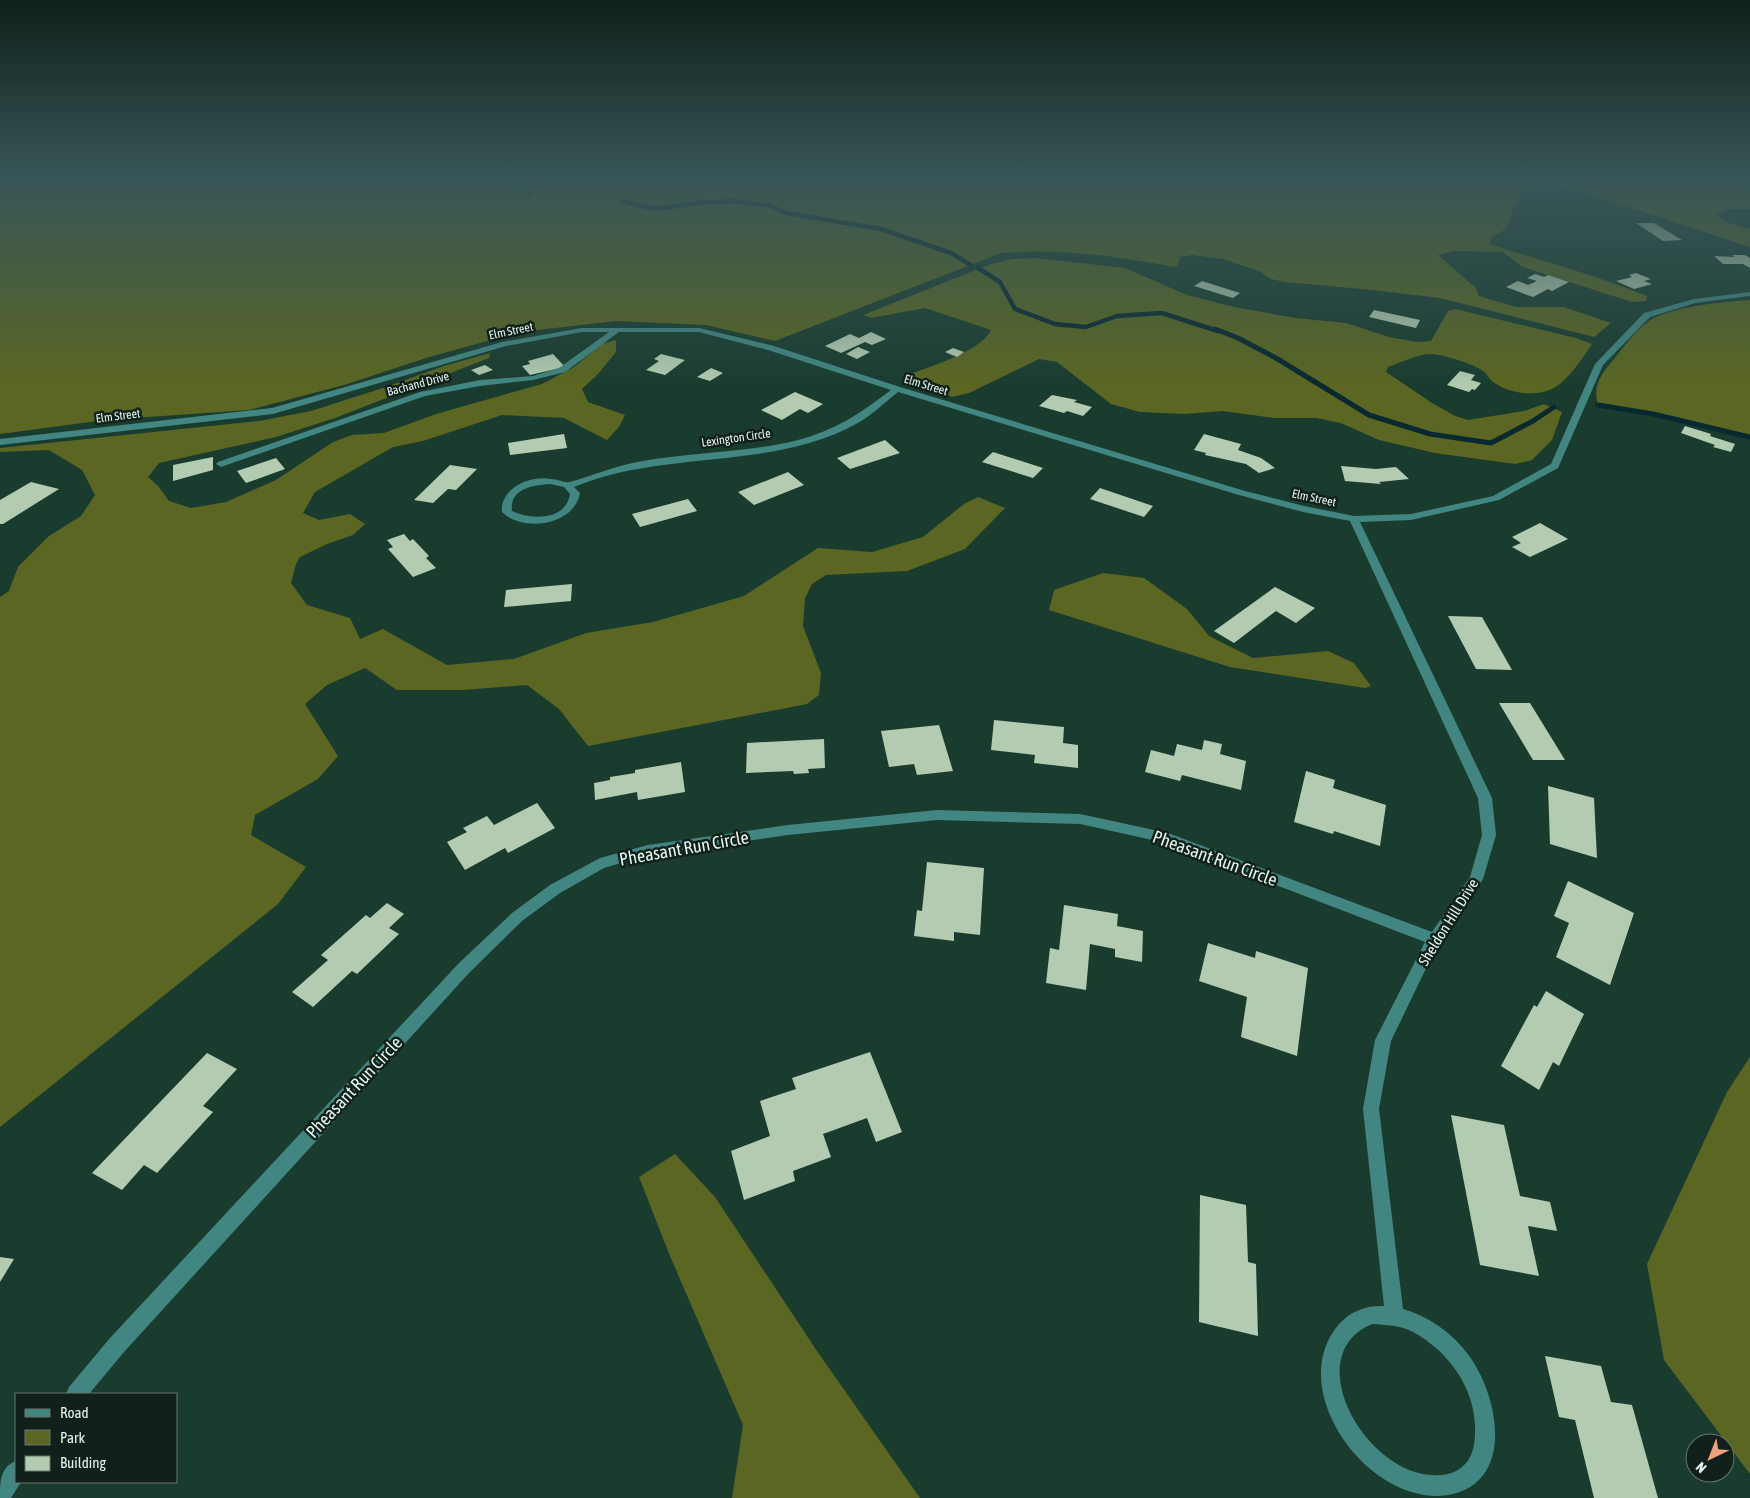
<svg xmlns="http://www.w3.org/2000/svg" width="1750" height="1498" font-family="'Asap Condensed',sans-serif">
  <style>
    .green { fill: #5a6621 }
    .lines { fill: none; stroke-linecap: round; stroke-linejoin: round }
    .stream-far1 { stroke: #09282f; stroke-width: 4.5 }
    .stream { stroke: #09282f; stroke-width: 5 }
    .building { fill: #b3ccb1 }
    .minor { fill: #428682; fill-rule: evenodd }
    .labels { text-anchor: middle; dominant-baseline: central; stroke-width: 5; stroke-linejoin: round; paint-order: stroke }
    .far-street-label { font-size: 12px; fill: #e3f6ed; stroke: #11201a }
    .street-label { font-size: 15px; fill: #e3f6ed; stroke: #11201a }
    .near-street-label { font-size: 18px; fill: #e3f6ed; stroke: #11201a }
  </style>
  <rect width="100%" height="100%" fill="#1a3c2f"/>
  <path class="green" d="M0 180H1734L1750 188V209H1727L1716 215 1726 222 1750 229V247L1589 194 1552 185 1535 183 1522 189 1513 209 1507 228 1492 238 1489 244 1596 277 1647 296 1646 301 1632 302 1523 267 1503 252 1454 251 1438 255 1476 288 1479 296 1516 307H1564L1611 323 1594 337 1440 298 1373 290 1285 282 1271 279 1259 271 1223 259 1192 255 1180 257 1178 265 1174 267C1117 256 1059 248 1001 253L775 341 706 325 616 321 520 332 429 357 344 385 249 410 105 420 0 434Z
    M1035 258 1125 268 1187 295 1234 307 1295 318 1346 323 1389 337 1417 342 1431 341 1448 311 1455 309 1576 338 1592 344C1583 357 1573 373 1561 383 1543 399 1511 395 1493 382 1489 379 1487 374 1483 371 1474 364 1444 355 1432 354 1417 354 1402 362 1388 367L1386 372 1432 403 1455 416 1468 420 1524 411 1544 404 1562 412 1552 440 1532 460 1515 464 1435 453 1379 440 1341 423 1316 418H1273L1223 411 1184 414 1140 412 1111 404 1057 362 1039 359 969 393 952 397 911 383 904 376C926 368 981 352 991 330L925 308 871 318 863 315 991 264 1012 259Z
    M1750 300V437L1704 425 1598 405C1592 384 1602 373 1615 358 1625 345 1636 330 1649 321 1672 306 1723 302 1750 300Z
    M616 340V352L599 373 582 389 588 402 625 415 619 427 607 440 564 418 502 415 423 441 393 447 315 492 303 513 319 520 350 514 365 524 353 535 327 544 300 557 296 564 291 583 307 605 350 618 360 639 383 629 447 665 514 659 586 633 653 622 744 596 818 548 872 552 923 537 964 504 978 497 1005 508 965 549 907 571 826 575 812 584 805 598 803 626 821 673 819 695 807 704 588 746 559 709 527 685 463 690H397L365 668 327 685 305 704 338 756 318 779 255 815 251 835 306 867 278 904 0 1127V597L9 591 18 567 49 536 81 516 95 495 82 470 49 450 0 452V448L259 421 311 411 386 387 444 366 490 353 489 358 335 418 276 437 159 463 148 477 158 486 169 501 191 508 226 502 276 480 333 442 352 435 384 433 436 414 542 384 574 367 602 344Z
    M1103 573 1144 578 1187 609 1209 636 1253 658 1328 651 1354 663 1371 686 1365 688 1230 667 1049 610 1054 590Z
    M1750 1057V1474L1664 1360 1647 1264 1727 1092Z
    M675 1154 715 1197 817 1351 920 1498H732L743 1425 670 1256 639 1177Z"/>
  <g class="lines">
    <path class="stream-far1" d="M510 180 531 194
      M621 201 655 209 705 202 734 201 771 206 786 213 881 229 951 253 971 265
      M978 268 1000 282 1015 309 1055 324 1086 327 1117 316 1162 313 1218 331"/>
    <path class="stream" d="M1215 329 1238 338 1276 358 1369 415 1430 434 1491 443 1533 421 1554 407
      M1598 405 1653 414 1750 437"/>
  </g>
  <path class="building" d="M1636 223H1654L1682 240 1663 241Z
    M1732 255H1745L1750 258V268L1743 264H1723L1714 256 1735 257Z
    M1636 273 1651 279 1644 281 1652 284 1634 289 1616 281 1632 277 1629 275Z
    M1535 274 1544 277 1548 275 1569 282 1552 291 1548 289 1533 297 1506 287 1518 281 1528 285 1537 281 1527 278Z
    M1202 281 1240 293 1233 298 1194 286Z
    M1374 310 1420 320 1416 328 1369 317Z
    M871 332 886 339 872 345 865 342 841 353 825 346 850 334 859 338Z
    M858 347 870 352 857 359 846 354Z
    M953 348 964 352 957 357 945 352Z
    M553 354 565 367 530 375 522 366 530 364 528 361Z
    M661 354 685 360 665 375 646 370 659 361 654 359Z
    M485 365 493 370 479 375 471 370Z
    M711 368 723 373 710 381 697 377Z
    M1460 371 1475 375 1471 380 1481 383 1475 390 1472 389 1469 392 1447 385Z
    M795 392 823 404 808 413 800 409 782 420 761 410Z
    M1052 395 1077 400 1074 402 1092 407 1083 416 1067 411 1064 413 1039 406Z
    M1685 426 1711 434 1710 436 1735 444 1731 452 1713 447 1715 445 1681 433Z
    M564 434 567 448 510 455 508 443Z
    M1204 434 1241 444 1238 450 1261 458 1275 468 1259 473 1246 464 1205 455 1206 453 1194 450Z
    M885 440 900 453 850 469 837 458Z
    M993 452 1043 468 1033 478 982 462Z
    M213 457V470L173 481V465Z
    M276 458 285 469 246 483 237 471Z
    M450 465 477 469 456 490 448 489 433 503 414 500Z
    M1341 466 1376 469 1396 467 1409 479 1379 482 1381 484 1345 481Z
    M788 472 804 485 754 505 738 492Z
    M31 482 59 489 3 524H0V500Z
    M1100 488 1153 506 1144 517 1090 499Z
    M688 499 697 511 640 527 632 514Z
    M1540 523 1568 539 1530 557 1512 547 1521 543 1512 537Z
    M404 534 410 541 413 539 429 556 426 558 436 568 413 577 388 549 393 547 387 540Z
    M572 584 571 601 504 607 506 590Z
    M1275 587 1315 608 1296 623 1276 611 1234 643 1214 631Z
    M1448 616 1482 617 1512 670 1476 669Z
    M1499 703H1530L1565 760H1533Z
    M994 720 1064 727 1063 743 1078 745V768L1034 763 1035 755 991 750Z
    M939 725 953 771 917 775 914 764 889 767 881 731Z
    M824 739 825 768 808 769 809 773 794 774 793 771 746 773 747 743Z
    M1204 740 1222 744 1220 754 1246 761 1241 790 1182 775 1180 781 1145 772 1151 750 1174 756 1177 744 1202 750Z
    M681 762 685 792 638 800 637 792 595 800 594 783 610 780V777L635 773V770Z
    M1306 771 1335 780 1333 788 1386 805 1380 846 1334 831 1333 834 1294 822Z
    M1548 786 1594 798 1597 858 1550 844Z
    M537 803 555 828 508 853 505 848 465 870 447 842 467 832 463 828 487 816 494 825Z
    M927 862 984 868 980 935 954 932V941L914 936 917 910 922 911Z
    M1568 881 1634 913 1610 985 1556 957 1569 923 1554 916Z
    M387 903 404 914 389 928 399 934 357 974 352 971 313 1007 292 992 328 960 321 955 366 915 370 918Z
    M1064 905 1118 914 1117 926 1143 931 1142 962 1115 957V949L1090 944 1086 990 1046 983 1050 948 1059 950Z
    M1208 943 1255 958 1256 951 1308 968 1297 1056 1241 1037 1247 997 1199 981Z
    M1546 991 1584 1014 1559 1066 1553 1062 1539 1090 1501 1066 1534 1005 1537 1007Z
    M870 1052 902 1132 876 1142 867 1118 823 1134 831 1157 793 1171 795 1181 744 1200 731 1151 770 1136 760 1101 796 1089 792 1078Z
    M207 1053 237 1069 203 1106 213 1112 157 1173 144 1165 122 1190 92 1173Z
    M1451 1115 1504 1125 1520 1196 1550 1202 1557 1231 1528 1226 1539 1276 1480 1265Z
    M1200 1195 1246 1205 1248 1262 1256 1264 1258 1336 1199 1322Z
    M0 1257 14 1259 0 1282Z
    M1545 1356 1601 1366 1611 1402 1632 1405 1658 1498H1594L1575 1420 1559 1417Z"/>
  <g class="lines">
    <path class="minor" d="M1750 292V296L1695 303 1650 317 1603 365 1558 468 1499 500 1411 520 1360 522 1492 798 1496 835 1483 879 1432 956 1391 1041 1379 1109 1403 1309C1428 1316 1451 1332 1467 1353 1501 1397 1517 1491 1439 1496 1362 1498 1284 1385 1340 1323 1351 1311 1367 1305 1384 1306L1363 1109 1375 1040 1425 942 1166 843 1080 824 937 820 788 835 648 855 604 868 560 893 522 921 469 973 124 1352 89 1394H66L69 1387 110 1338 459 963 512 913 550 885 600 858 648 845 788 825 937 810 1080 814 1168 833 1432 932 1470 877 1482 835 1478 798 1350 521 1303 512 1239 495 898 392C884 403 871 416 856 424 770 471 664 449 574 487L580 493C575 525 523 533 502 512 500 488 530 475 551 479 557 479 564 483 570 482 595 475 617 465 643 461 694 452 747 453 798 440 838 429 859 414 891 390L768 350 699 332H619L565 372 533 380 480 386 425 396 221 467 216 464 218 462 420 392 480 380 533 376 559 368 609 332H582L506 346 273 414 0 445V439L272 408 502 342 582 328H699L774 346 900 387 1245 491 1304 506 1354 516 1411 514 1493 496 1551 464 1595 364 1644 313 1694 299ZM550 484 564 487 570 494C566 521 531 520 512 511 509 489 533 485 550 484ZM1372 1324C1385 1325 1401 1325 1413 1332 1450 1352 1477 1391 1475 1433 1475 1443 1473 1454 1467 1462 1458 1473 1446 1476 1433 1475 1365 1473 1298 1355 1372 1324Z
      M16 1461V1482H21L11 1498H0C0 1482 0 1467 16 1461Z"/>
  </g>
  <linearGradient id="sky" x2="0" y2="1"><stop stop-color="#0e211a"/><stop offset="0.46" stop-color="#385658"/><stop offset="1" stop-color="#385658" stop-opacity="0"/></linearGradient>
  <rect width="1750" height="389" fill="url(#sky)"/>
  <g class="labels">
    <g class="far-street-label">
      <text transform="translate(511 331) rotate(-12)">Elm Street</text>
      <text transform="translate(418 384) rotate(-15)">Bachand Drive</text>
      <text transform="translate(926 385) rotate(17)">Elm Street</text>
      <text transform="translate(118 416) rotate(-7)">Elm Street</text>
      <text transform="translate(736 438) rotate(-8)">Lexington Circle</text>
      <text transform="translate(1314 498) rotate(12)">Elm Street</text>
    </g>
    <g class="street-label">
      <text transform="translate(1448 922) rotate(-58)">Sheldon Hill Drive</text>
    </g>
    <g class="near-street-label">
      <text transform="translate(684 848) rotate(-10)">Pheasant Run Circle</text>
      <text transform="translate(1215 858) rotate(20)">Pheasant Run Circle</text>
      <text transform="translate(354 1087) rotate(-47)">Pheasant Run Circle</text>
    </g>
  </g>
  <rect x="15" y="1393" width="162" height="90" fill="#11201a" stroke="#65766e"/>
  <rect x="25" y="1409" width="25" height="8" fill="#428682" stroke="#65766e"/>
  <text x="60" y="1418" font-size="15" fill="#e3f6ed">Road</text>
  <rect x="25" y="1430" width="25" height="15" fill="#5a6621" stroke="#65766e"/>
  <text x="60" y="1443" font-size="15" fill="#e3f6ed">Park</text>
  <rect x="25" y="1456" width="25" height="15" fill="#b3ccb1" stroke="#65766e"/>
  <text x="60" y="1468" font-size="15" fill="#e3f6ed">Building</text>
  <g transform="translate(1710 1458) rotate(223)"><circle r="24" fill="#11201a" stroke="#65766e"/>
  <path d="M0-4L9 19L0 12L-9 19Z" fill="#f1a17b"/>
  <text y="-8" font-size="14" font-weight="bold" text-anchor="middle" fill="#e3f6ed">N</text>
  </g>
</svg>
